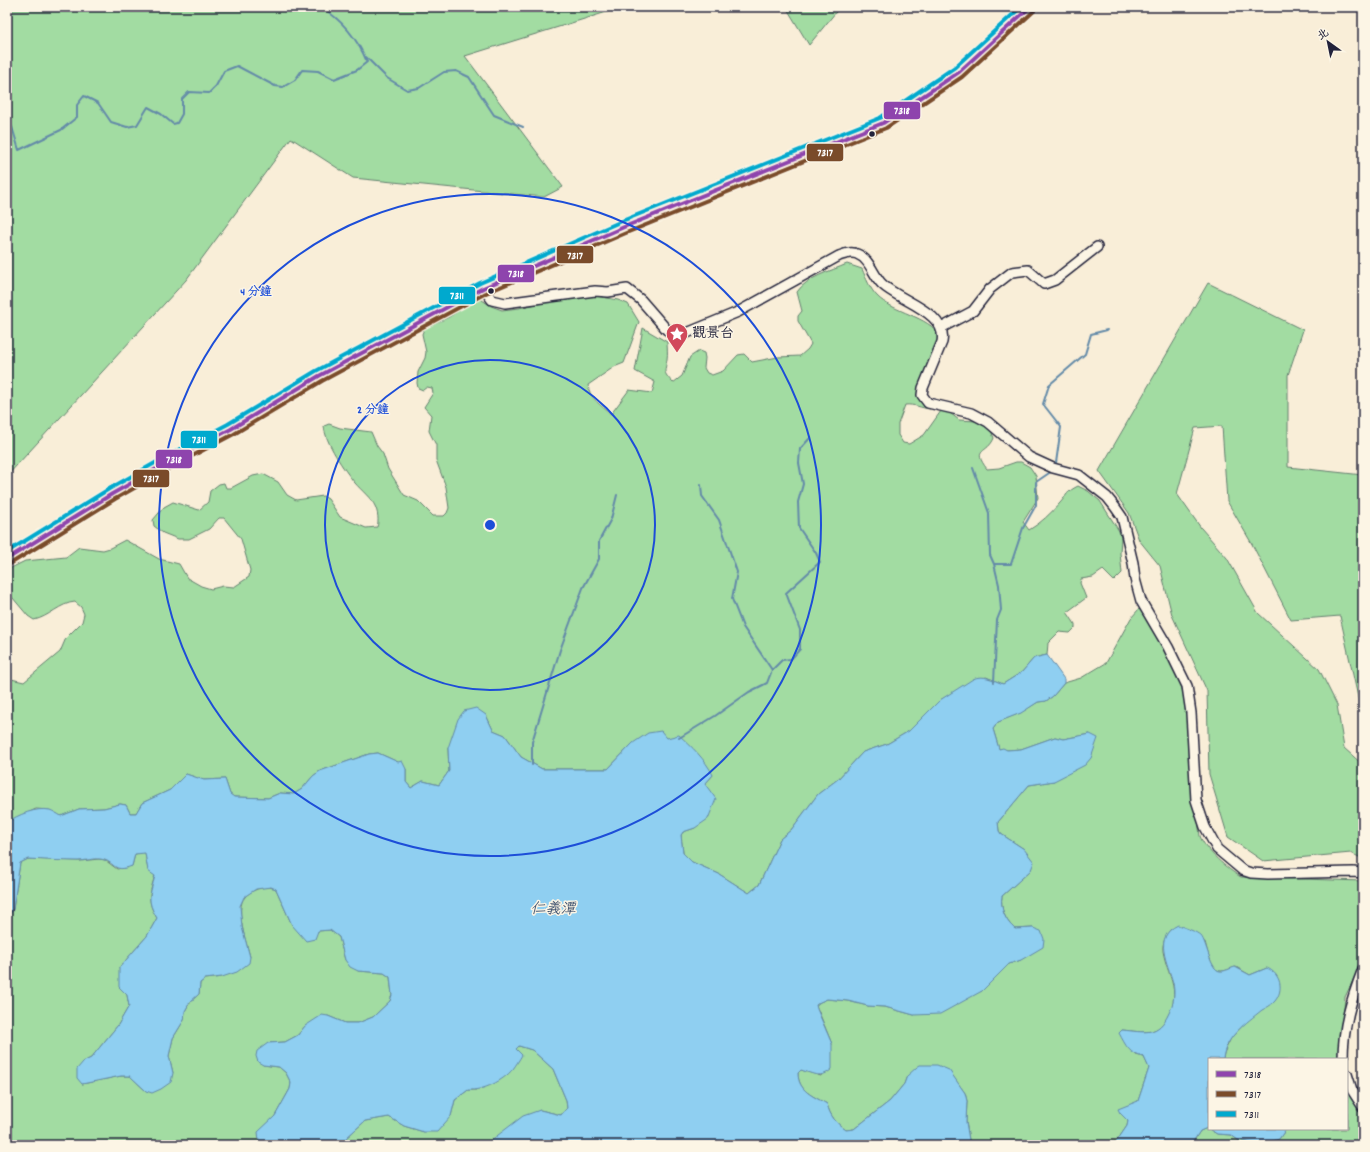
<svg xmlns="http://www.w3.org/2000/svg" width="1370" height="1152" font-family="Dekko,'LXGW WenKai TC',sans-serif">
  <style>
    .green { fill: #a2dca2; stroke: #627f6e }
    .water { fill: #8fcff1; stroke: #638aa8 }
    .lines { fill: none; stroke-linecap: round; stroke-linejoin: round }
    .stream { stroke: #638aa8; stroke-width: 2 }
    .minor-casing { stroke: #22223b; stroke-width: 12 }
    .major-casing { stroke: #22223b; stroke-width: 14 }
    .minor { stroke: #fcf5e5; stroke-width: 9 }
    .major { stroke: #fdde96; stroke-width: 11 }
    .bus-1-casing { stroke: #fcf5e5; stroke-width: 7 }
    .bus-2-casing { stroke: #fcf5e5; stroke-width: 7 }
    .bus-3-casing { stroke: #fcf5e5; stroke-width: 7 }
    .bus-1 { stroke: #8e44ad; stroke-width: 4 }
    .bus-2 { stroke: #7a4b2a; stroke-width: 4 }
    .bus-3 { stroke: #00a9ce; stroke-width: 4 }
    .ring { fill: none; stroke: #1d4ed8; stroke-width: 2 }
    .bus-dot { fill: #22223b; stroke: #fcf5e5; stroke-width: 1.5 }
    .labels { text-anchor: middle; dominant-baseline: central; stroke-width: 3; stroke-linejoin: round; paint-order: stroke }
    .poi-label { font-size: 14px; fill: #22223b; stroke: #fcf5e5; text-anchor: start }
    .water-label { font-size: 15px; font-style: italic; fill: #435672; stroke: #fcf5e5 }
    .centre { fill: #1d4ed8; stroke: #fcf5e5; stroke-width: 2 }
    .ring-label { font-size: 12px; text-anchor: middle; font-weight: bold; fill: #1d4ed8; stroke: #fcf5e5; stroke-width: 3; stroke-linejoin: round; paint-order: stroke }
    .line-badge { stroke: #fcf5e5; stroke-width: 1.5 }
    .badge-label { font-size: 11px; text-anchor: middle; font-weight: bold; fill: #fff }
  </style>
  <rect width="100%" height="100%" fill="#f9eed8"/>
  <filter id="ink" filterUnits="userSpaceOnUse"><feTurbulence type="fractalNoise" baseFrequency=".025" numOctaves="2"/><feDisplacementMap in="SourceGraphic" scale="8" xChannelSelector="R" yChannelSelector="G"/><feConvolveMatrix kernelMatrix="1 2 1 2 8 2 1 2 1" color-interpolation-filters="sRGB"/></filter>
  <g filter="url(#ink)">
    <path class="green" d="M7 7H623L465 56 563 187 544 197 353 178 291 138 186 280 7 476Z
      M786 7H840L809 45Z
      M847 264 862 269C866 278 870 289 877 296 892 312 930 317 939 335L930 371 920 391 930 409C921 408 914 404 905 405L898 424V435L903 443 909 444 924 435 941 411 946 410 959 420 976 421 988 424 994 438C988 454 971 448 987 469L999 468 1016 462H1021L1030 467 1036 476 1038 498 1023 522 1029 530C1041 523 1051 513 1060 503 1068 494 1066 492 1078 486L1088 491 1100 501 1119 531 1121 538 1120 553 1122 573 1114 581 1103 570 1093 577 1081 579 1080 583 1086 598 1067 612 1075 624V628L1070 633 1059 632 1048 643 1047 655 1034 658 1022 672 1003 684 986 677 940 700 909 731 887 744 863 752 838 779 818 794 791 830 780 839 759 885 749 893 719 874 692 862 683 853 681 835 683 832 695 828 705 784 713 775 667 738 633 743 608 769H542L521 757 505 735 493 730 486 715 448 748 449 771 439 785 423 781 411 788 406 782V769L398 762 378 753 369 754 320 771 313 776 302 789 294 794 280 793 268 798 234 797 230 794 225 779 203 780 186 774 170 790 142 803 136 813H130L126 805 120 804 104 808 79 809 61 816 49 810 36 809 7 822V678L24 682 60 652 66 638 82 622 84 614 81 607 75 602C60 603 49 617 34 620L28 616 7 591V573L11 568 25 561 66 557 79 547 103 550 110 548 125 540 159 559 179 564 187 578 201 586 211 589 223 586 234 587 249 577 250 570 241 539 224 518H219L209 529 189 539H178L163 533 154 526 153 520 164 507 173 502 199 510 208 502 210 491 219 484 224 483 226 488H231L253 476 263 474 278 482 287 495 296 500 323 496 328 499 340 517 366 528 377 527C379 521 378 512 375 506 372 499 360 489 355 483 344 470 325 442 324 426L329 424 340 428 371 432 377 446 383 454 388 469 404 495 418 501 433 516H444L447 513 449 508 446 487 436 460V445L429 431 431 415 424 407 433 393 432 388 427 387 423 390 418 388 417 383 418 372 425 358 426 352 422 334 424 329 449 317 479 298 491 306 502 310 519 308 563 298 591 295 618 300 628 304 639 322 624 363 614 367 588 385C589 398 602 406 611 414L629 390 652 393 655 382 635 371 643 328 667 342C667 347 668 353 667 359 665 373 662 371 673 383L682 376 690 357 699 351 704 353 705 358 704 368 707 373 712 375 723 371 738 355 744 354 752 362 778 357 800 356 808 349 811 344 798 321V316L802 311 797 292C807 277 831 271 847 264Z
      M1208 283 1303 330 1288 375V467L1363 475V707L1361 711 1340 616 1291 620 1252 544 1227 501 1222 426 1195 428 1177 494 1201 528 1227 558 1258 613 1319 669 1337 705 1344 748 1363 765V859L1351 853 1263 861 1228 837 1209 774 1207 691 1172 615 1160 566 1139 540 1129 513 1099 471Z
      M1139 609 1144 611C1160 640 1178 667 1185 700L1198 820C1199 825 1199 831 1200 836 1205 850 1228 870 1241 877L1363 881V964L1359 968 1345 997 1341 1042 1343 1059H1223L1224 1053 1231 1038 1243 1025 1267 968 1250 975 1236 967C1231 968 1224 972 1219 971 1211 969 1207 949 1205 942L1171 929C1166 935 1162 943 1163 951 1167 975 1181 989 1169 1014 1158 1037 1144 1032 1122 1030L1136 1055 1144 1057 1149 1068 1138 1101 1120 1113 1128 1121 1127 1126 1114 1145H967L969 1140 966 1122 967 1101 965 1093 949 1071 907 1076 904 1084 890 1101 854 1129 846 1130C836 1123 830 1116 827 1104 813 1096 798 1091 798 1073L801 1070 821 1076 832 1044 816 1005 820 1002 827 999 848 1001 868 1006 885 1007 914 1015 982 991 1009 964 1021 960 1033 928 1015 929C1005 921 1000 908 1002 896L1031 870 1024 849 1001 834 999 831 998 822 1029 785 1054 781 1090 734 1063 739 1055 737 1021 749 1007 750 999 749 993 729 998 722 1020 713 1038 702 1046 701 1053 696 1064 683 1081 678 1106 663 1131 618Z
      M145 852 148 870 155 875C150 893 146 901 157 918L147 936 119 968 127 995 129 1006 118 1025 91 1058 83 1062 82 1084 121 1076H130L146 1091 173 1073 169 1056 173 1038 184 1020 185 1011 190 1002 199 994 200 983 205 979 222 977 250 957C247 944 234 908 245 897 247 894 252 891 255 890 261 887 270 886 276 889L292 925 318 931 330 930 339 937 345 960 358 971 384 973 390 977 392 995 390 1001 373 1017 358 1023H345L328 1016 305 1026 298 1035 285 1042 268 1043 263 1065 279 1067 286 1073 291 1083 290 1089 275 1116 259 1132V1141L257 1145H7V920L13 909 20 863 28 859 80 861 99 859 105 860 117 869 132 866 135 854Z
      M519 1046 532 1050 553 1069 566 1100 567 1108 561 1115 540 1110 487 1143 485 1145H342L346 1138 365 1121 389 1117 404 1126 424 1132 451 1116 455 1100 468 1090H476Z
      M1347 1086C1350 1096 1353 1105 1363 1111V1145H1264L1279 1139 1286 1129H1347Z
      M1207 1128 1217 1134 1231 1135 1238 1140 1261 1145H1191L1200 1131Z"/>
    <path class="water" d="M1047 655 1064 679V683L1053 696 1046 701 1038 702 1021 713 998 722 993 729 999 749 1003 748 1007 750 1021 749 1055 737 1063 739 1090 734 1098 738 1091 758 1085 765 1054 781 1029 785 998 822 999 831 1001 834 1024 849 1034 862 1031 870 1002 896C1000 908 1005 921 1015 929L1033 928 1041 931 1044 939 1043 947 1021 960 1009 964 982 991 940 1014 914 1015 885 1007 868 1006 848 1001 827 999 820 1002 816 1005 817 1009 832 1044V1069C821 1079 814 1074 801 1070L798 1073C798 1091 813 1096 827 1104 830 1116 836 1123 846 1130L854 1129 890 1101 904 1084 907 1076 917 1067 920 1065H937L949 1070 965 1093 967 1101 966 1122 969 1140 967 1145H485L523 1116 540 1110 561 1115 567 1108 566 1100 553 1069 532 1050 519 1046 516 1049 522 1055C519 1060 516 1065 513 1069 503 1081 483 1091 468 1090L455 1100 451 1116 437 1132H424L404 1126 389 1117 365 1121 346 1138 342 1145H257L259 1141 258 1132 275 1116 290 1089 291 1083 286 1073 279 1067 263 1065 258 1062 256 1056 257 1051 268 1043 285 1042 298 1035 305 1026 322 1015 328 1016 345 1023H358L373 1017 390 1001 392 995 390 977 384 973 358 971 350 967 345 960 339 937 330 930 318 931 315 939 306 941 292 925 276 889 271 887 256 889 244 897 240 906 242 927 250 957 249 963 237 972 222 977 205 979 200 983 199 994 190 1002 185 1011 184 1020 173 1038 169 1056 173 1073 171 1082 161 1089 152 1093 146 1091 130 1076H121L82 1084 77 1078V1069L83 1062 91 1058 118 1025 129 1006 127 995 119 987V968L147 936 157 918C146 900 150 895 155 876L148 871 145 853 135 854 132 866C112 874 116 861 100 859 93 858 86 861 78 861 62 861 45 860 28 859L20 863 13 909 7 920V822C18 815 36 807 50 810 53 811 58 814 61 816L79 809 104 808 120 804 126 805 130 813H136L142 803 170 790 186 774 204 780 225 779 230 794 234 797 268 798 280 793 294 794 302 789 313 776 320 771 369 754 378 753 398 762 402 761 406 769V782L411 788 423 781 439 785 449 771 448 748 458 719 464 711 476 708 486 715 493 730 505 735 521 757 542 769H608L633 743 648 733 661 731 667 738 679 735C692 747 705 759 713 775L705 784 716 799 708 819 695 828 683 832 681 835 683 853 692 862 719 874 749 893 759 885 780 839 791 830 818 794 838 779 863 752 887 744 909 731 940 700 973 679C983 674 993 680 1003 684L1022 672 1034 658Z
      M1178 925C1185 928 1196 931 1201 936 1207 943 1210 970 1220 971 1224 972 1231 968 1235 967L1250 975 1267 968C1281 974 1284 990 1275 1001 1272 1005 1266 1008 1262 1010 1246 1023 1225 1037 1223 1059H1209V1129H1286L1279 1139 1261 1145 1238 1140 1231 1135 1217 1134 1207 1128 1200 1131 1191 1145H1114L1127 1126 1128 1121 1120 1113 1118 1109 1138 1101 1149 1068 1144 1057C1129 1054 1126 1046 1119 1033L1122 1030C1145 1032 1158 1037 1169 1013 1174 1003 1175 993 1173 983 1168 963 1152 937 1178 925Z"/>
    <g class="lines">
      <path class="stream" d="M366 57 387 78 407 90 419 88 444 72 456 71 469 77 494 115 523 127
        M7 121 12 127 19 150 61 130 77 117V105L84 96 98 103 111 122 127 127 137 125 148 107 161 114 173 124 177 123 182 114V99L189 92 209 93 216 86 224 71 237 66 275 86 283 87 295 80 302 70 318 71 334 79 357 70 367 62C358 40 342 20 321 7
        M1056 463 1061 427 1043 404 1049 385 1085 354 1091 334 1107 330
        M973 468 989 513 990 555 994 564
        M772 670 782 660 791 659 800 649V630L786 593 820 562 816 553 799 528 798 502 803 484 799 463 800 449 811 437
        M994 682 997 620 1001 610 999 585 994 564H1011L1023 528 1036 505V482L1052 471
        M1361 729 1363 736
        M679 738 715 716 749 692 767 683 772 670 743 627 732 599 737 572 719 520 702 496 701 485
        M532 765V742L560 650 583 588 599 559V541L611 519 617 495"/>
      <g class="minor-casing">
        <path id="minor" d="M483 288 492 300 505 303 595 291 608 292 627 289 641 300 667 330 682 335 738 312 839 256C845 254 851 251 857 254 870 259 873 275 882 284 899 301 948 312 942 342L923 388 922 395 928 403 971 413 988 422 1029 457 1053 468 1079 475 1107 497 1115 507 1122 517 1133 563 1135 579 1141 601 1168 647 1187 686 1191 713 1196 800 1205 827 1217 849 1242 870 1251 873 1268 874 1353 872 1363 873
          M941 328 973 311 990 289 1012 272 1028 270 1044 284 1055 280 1097 247
          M1343 1059C1343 1026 1351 1000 1363 969
          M1347 1074 1352 1090 1363 1107"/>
      </g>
      <g class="major-casing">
        <path id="major" d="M7 559 112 494 174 459 231 429 319 376 483 288 624 227 853 136 883 123 910 106 959 72 1030 7"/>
      </g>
      <use href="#minor" class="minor"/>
      <use href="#major" class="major"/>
      <g class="bus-1-casing">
        <path id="bus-1" d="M7 559 112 494 174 459 231 429 319 376 483 288 624 227 883 123 959 72 1030 7"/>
      </g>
      <g class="bus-2-casing">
        <path id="bus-2" d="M10 564 115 499 177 464 234 434 322 381 486 293 626 233 886 128 962 77 1034 11"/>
      </g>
      <g class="bus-3-casing">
        <path id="bus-3" d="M7 552 109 489 171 454 228 424 316 371 480 283 622 221 880 118 955 67 1021 7"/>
      </g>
      <use href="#bus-1" class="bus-1"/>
      <use href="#bus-2" class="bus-2"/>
      <use href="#bus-3" class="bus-3"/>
    </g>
  </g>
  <g class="ring">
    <circle cx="490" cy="525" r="165"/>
    <circle cx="490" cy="525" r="331"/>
  </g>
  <defs>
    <g id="sight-pin" transform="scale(1.15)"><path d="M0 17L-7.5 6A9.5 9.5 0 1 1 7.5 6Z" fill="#d1495b" stroke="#fcf5e5"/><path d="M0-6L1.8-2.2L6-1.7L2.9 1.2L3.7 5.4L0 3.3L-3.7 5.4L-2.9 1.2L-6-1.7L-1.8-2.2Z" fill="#fff"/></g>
  </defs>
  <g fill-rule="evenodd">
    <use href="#sight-pin" x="677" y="334"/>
  </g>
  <g class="bus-dot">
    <circle cx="872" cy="134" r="3.5"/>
    <circle cx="491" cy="291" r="3.5"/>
  </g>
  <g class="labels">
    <g class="poi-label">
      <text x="692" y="334">觀景台</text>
    </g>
    <g class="water-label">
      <text x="553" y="910">仁義潭</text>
    </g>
  </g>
  <circle cx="490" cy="525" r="6" class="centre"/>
  <g class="ring-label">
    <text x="256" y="295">4 分鐘</text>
    <text x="373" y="413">2 分鐘</text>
  </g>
  <g class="line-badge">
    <rect x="883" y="101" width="38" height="19" rx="4" fill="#8e44ad"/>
    <rect x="806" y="143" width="38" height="19" rx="4" fill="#7a4b2a"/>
    <rect x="556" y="245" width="38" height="19" rx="4" fill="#7a4b2a"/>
    <rect x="497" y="264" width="38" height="19" rx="4" fill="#8e44ad"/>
    <rect x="438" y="286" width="38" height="19" rx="4" fill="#00a9ce"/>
    <rect x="180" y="430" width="38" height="19" rx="4" fill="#00a9ce"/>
    <rect x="155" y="449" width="38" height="20" rx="4" fill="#8e44ad"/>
    <rect x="132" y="469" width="38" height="19" rx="4" fill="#7a4b2a"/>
  </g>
  <g class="badge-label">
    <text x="902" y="114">7318</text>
    <text x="825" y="156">7317</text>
    <text x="575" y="259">7317</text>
    <text x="516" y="277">7318</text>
    <text x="457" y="299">7311</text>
    <text x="199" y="443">7311</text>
    <text x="174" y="463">7318</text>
    <text x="151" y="482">7317</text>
  </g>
  <rect width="1370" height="1152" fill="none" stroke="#fcf5e5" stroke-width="24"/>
  <rect x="12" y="12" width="1346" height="1128" fill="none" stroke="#22223b" stroke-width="1.5" filter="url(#ink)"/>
  <rect x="1208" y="1058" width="140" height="72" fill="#fcf5e5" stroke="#a5a1a1"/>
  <rect x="1216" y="1071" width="20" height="6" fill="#8e44ad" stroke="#a5a1a1"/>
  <text x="1244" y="1078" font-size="12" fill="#22223b">7318</text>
  <rect x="1216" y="1091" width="20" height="6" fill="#7a4b2a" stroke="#a5a1a1"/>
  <text x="1244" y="1098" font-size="12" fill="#22223b">7317</text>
  <rect x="1216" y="1111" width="20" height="6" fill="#00a9ce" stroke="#a5a1a1"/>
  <text x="1244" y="1118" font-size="12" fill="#22223b">7311</text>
  <g transform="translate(1328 42) rotate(327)" stroke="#fcf5e5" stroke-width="3" paint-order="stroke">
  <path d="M0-3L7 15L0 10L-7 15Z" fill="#22223b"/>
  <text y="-6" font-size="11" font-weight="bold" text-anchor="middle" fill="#22223b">北</text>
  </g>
</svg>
